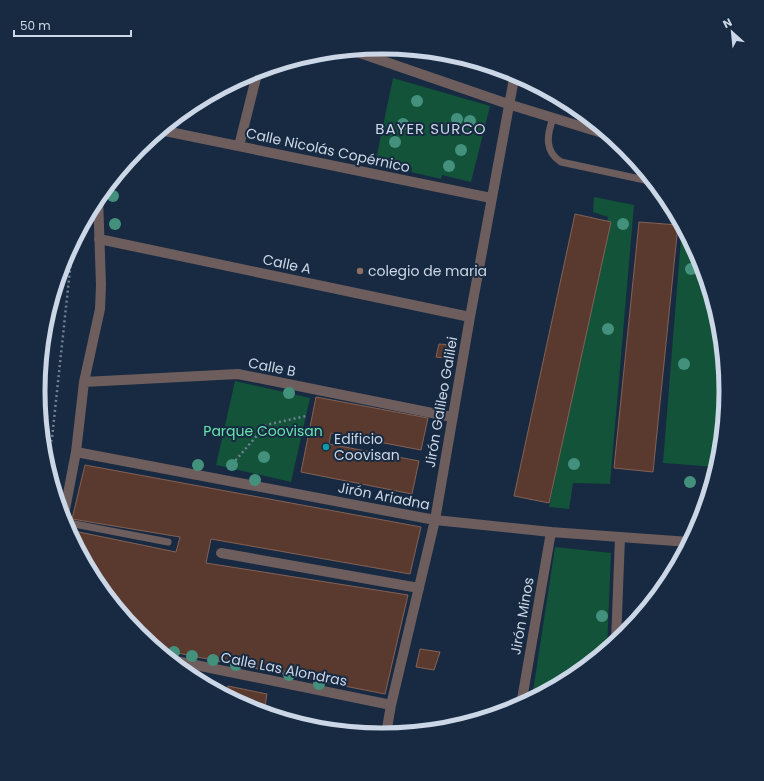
<svg xmlns="http://www.w3.org/2000/svg" width="764" height="781" font-family="Poppins,sans-serif">
  <style>
    .green { fill: #125339 }
    .building { fill: #5a3a2f; stroke: #846155 }
    .lines { fill: none; stroke-linecap: round; stroke-linejoin: round }
    .path { stroke: #718194; stroke-width: 2.5; stroke-dasharray: 2 3; stroke-linecap: butt }
    .service { stroke: #6e5d5d; stroke-width: 7 }
    .pedestrian { stroke: #6e5d5d; stroke-width: 10 }
    .minor { stroke: #6e5d5d; stroke-width: 10 }
    .tree { fill: #43917c }
    .education-dot { fill: #8d6e63; stroke: #172a41; stroke-width: 1.5 }
    .culture-dot { fill: #0f9aa8; stroke: #172a41; stroke-width: 1.5 }
    .labels { text-anchor: middle; dominant-baseline: central; stroke-width: 4; stroke-linejoin: round; paint-order: stroke }
    .street-label { font-size: 14px; fill: #cbd7e6; stroke: #172a41 }
    .poi-label { font-size: 14px; fill: #cbd7e6; stroke: #172a41; text-anchor: start }
    .park-label { font-size: 14px; fill: #67e5ad; stroke: #172a41 }
    .neighbourhood-label { font-size: 15px; letter-spacing: 1px; fill: #cbd7e6; stroke: #172a41 }
    .rim { fill: none; stroke: #cbd7e6; stroke-width: 5 }
  </style>
  <rect width="100%" height="100%" fill="#172a41"/>
  <path class="green" d="M393 78 490 106 471 182 442 175 441 179 411 172 412 168 376 159Z
    M594 197 634 205 610 484 573 483 569 509 549 507 608 217 593 212Z
    M682 226 700 259 719 324 726 391 719 458 716 467 663 463Z
    M235 381 310 398 291 482 216 465Z
    M555 547 611 553 607 649 573 677 532 698Z"/>
  <path class="building" d="M575 214 611 222 549 503 514 496Z
    M639 222 678 225 653 472 614 468Z
    M439 344 453 345 452 359 436 357Z
    M316 397 428 418 421 450 331 433 329 444 419 461 412 494 301 472Z
    M85 465 421 527 410 574 211 539 206 563 408 595 385 694 157 649 139 634 96 581 69 530 176 552 180 537 72 519Z
    M420 649 440 652 434 670 416 667Z
    M228 686 267 694 264 712 250 708 226 695Z"/>
  <g class="lines">
    <path class="path" d="M46 461 52 438 73 242
      M229 468 266 425 306 416"/>
    <path class="service" d="M553 118C547 135 544 151 561 162L654 182
      M64 522 168 542"/>
    <path class="pedestrian" d="M221 553 419 588
      M616 642 620 537"/>
    <path class="minor" d="M351 50 508 104 612 136
      M160 130 491 198
      M239 146 258 70
      M99 239 470 317
      M84 382 238 374 452 417
      M76 452 435 520 551 532 689 542
      M63 520 76 452 84 382 100 309 101 285 98 197
      M171 660 391 705
      M521 705 551 532
      M386 734 391 705 435 520 470 317 515 73"/>
  </g>
  <g class="tree">
    <circle cx="417" cy="101" r="6"/>
    <circle cx="457" cy="119" r="6"/>
    <circle cx="470" cy="121" r="6"/>
    <circle cx="403" cy="124" r="6"/>
    <circle cx="395" cy="142" r="6"/>
    <circle cx="461" cy="150" r="6"/>
    <circle cx="449" cy="166" r="6"/>
    <circle cx="113" cy="196" r="6"/>
    <circle cx="115" cy="224" r="6"/>
    <circle cx="623" cy="224" r="6"/>
    <circle cx="691" cy="269" r="6"/>
    <circle cx="608" cy="329" r="6"/>
    <circle cx="684" cy="364" r="6"/>
    <circle cx="289" cy="393" r="6"/>
    <circle cx="264" cy="457" r="6"/>
    <circle cx="574" cy="464" r="6"/>
    <circle cx="198" cy="465" r="6"/>
    <circle cx="232" cy="465" r="6"/>
    <circle cx="255" cy="480" r="6"/>
    <circle cx="690" cy="482" r="6"/>
    <circle cx="602" cy="616" r="6"/>
    <circle cx="174" cy="652" r="6"/>
    <circle cx="192" cy="656" r="6"/>
    <circle cx="213" cy="660" r="6"/>
    <circle cx="236" cy="665" r="6"/>
    <circle cx="289" cy="675" r="6"/>
    <circle cx="319" cy="684" r="6"/>
  </g>
  <circle class="education-dot" cx="360" cy="271" r="4"/>
  <circle class="culture-dot" cx="326" cy="447" r="4"/>
  <g class="labels">
    <g class="street-label">
      <text transform="translate(328 150) rotate(12)">Calle Nicolás Copérnico</text>
      <text transform="translate(287 264) rotate(12)">Calle A</text>
      <text transform="translate(272 367) rotate(11)">Calle B</text>
      <text transform="translate(441 402) rotate(-80)">Jirón Galileo Galilei</text>
      <text transform="translate(384 496) rotate(11)">Jirón Ariadna</text>
      <text transform="translate(522 616) rotate(-80)">Jirón Minos</text>
      <text transform="translate(284 669) rotate(11)">Calle Las Alondras</text>
    </g>
    <g class="poi-label">
      <text x="368" y="271">colegio de maria</text>
      <text x="334" y="439">Edificio<tspan x="334" dy="16">Coovisan</tspan></text>
    </g>
    <g class="park-label">
      <text x="263" y="431">Parque Coovisan</text>
    </g>
    <g class="neighbourhood-label">
      <text x="431" y="128">BAYER SURCO</text>
    </g>
  </g>
  <path d="M0 0H764V781H0ZM45 391a337 337 0 1 1 674 0a337 337 0 1 1-674 0Z" fill="#172a41" fill-rule="evenodd"/>
  <path class="rim" d="M45 391a337 337 0 1 1 674 0a337 337 0 1 1-674 0Z"/>
  <g transform="translate(732 32) rotate(333)" stroke="#172a41" stroke-width="3" paint-order="stroke">
  <path d="M0-3L7 15L0 10L-7 15Z" fill="#cbd7e6"/>
  <text y="-6" font-size="11" font-weight="bold" text-anchor="middle" fill="#cbd7e6">N</text>
  </g>
  <path d="M14 30v6h117v-6" fill="none" stroke="#cbd7e6" stroke-width="2"/>
  <text x="20" y="30" font-size="12" fill="#cbd7e6" stroke="#172a41" stroke-width="3" paint-order="stroke">50 m</text>
</svg>
